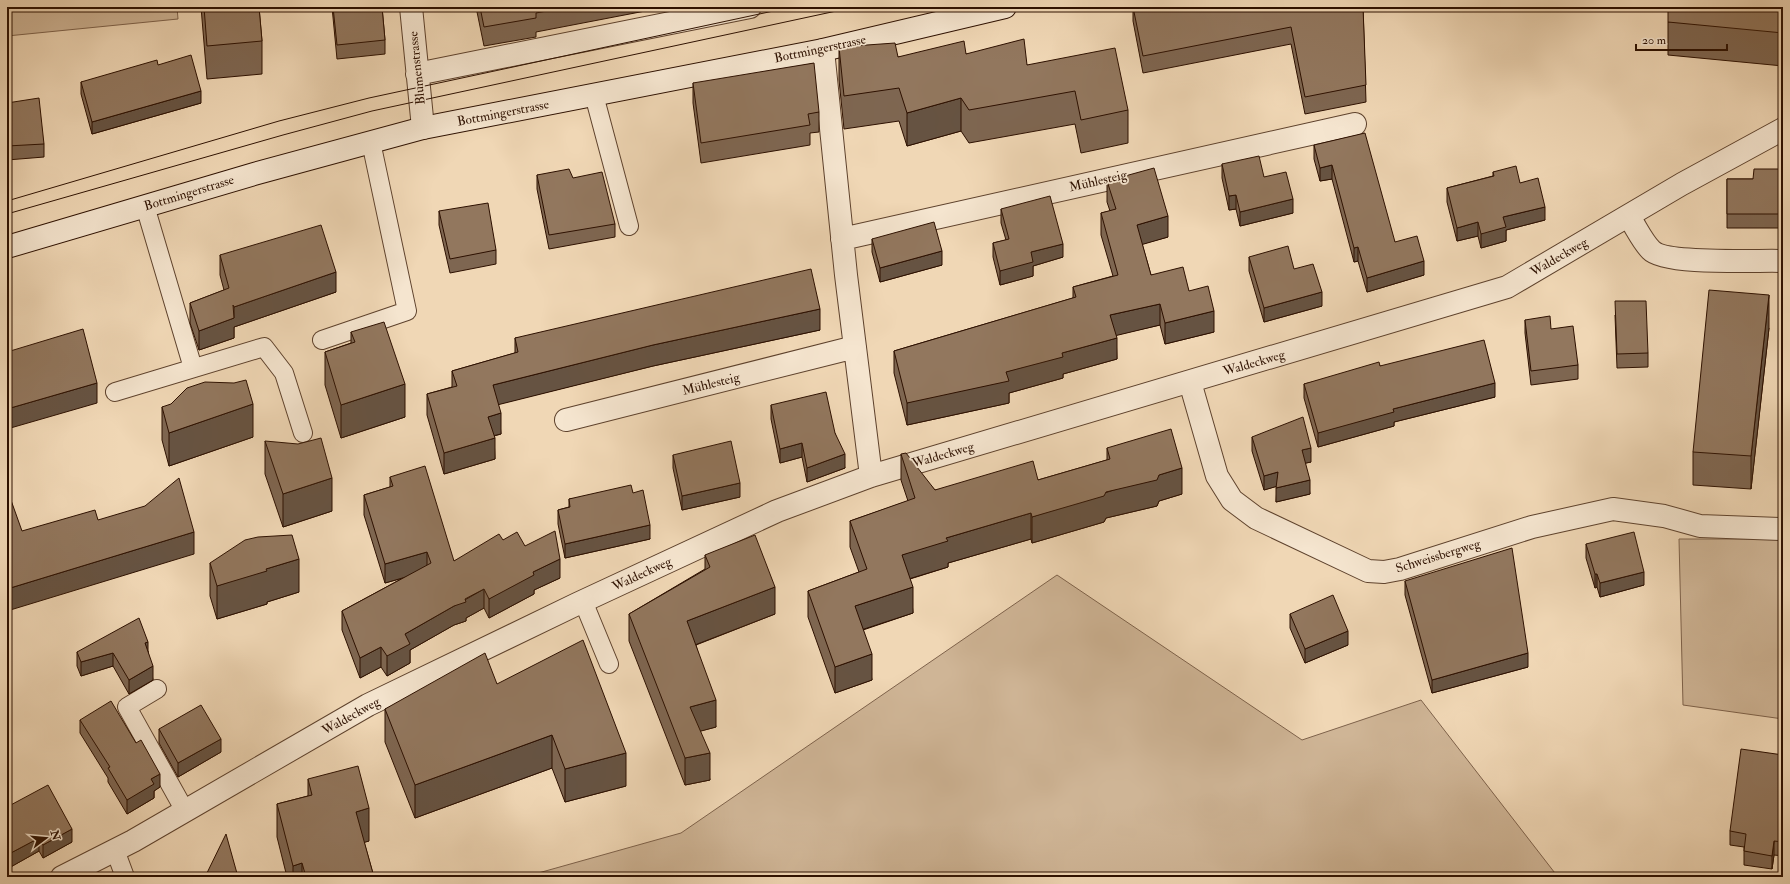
<svg xmlns="http://www.w3.org/2000/svg" width="1790" height="884" font-family="'IM FELL Double Pica',serif">
  <style>
    .green { fill: #cfb596; stroke: #7e624b }
    .lines { fill: none; stroke-linecap: round; stroke-linejoin: round }
    .service-casing { stroke: #5e422d; stroke-width: 20 }
    .minor-casing { stroke: #5e422d; stroke-width: 24 }
    .secondary-casing { stroke: #2d1000; stroke-width: 24 }
    .service { stroke: #f5e5cf; stroke-width: 18 }
    .minor { stroke: #f5e5cf; stroke-width: 22 }
    .secondary { stroke: #f5e5cf; stroke-width: 22 }
    .tram { stroke: #2d1000; stroke-width: 1 }
    .wall { fill: #7e6651; stroke: #2d1000 }
    .shaded-wall { fill: #665342; stroke: #2d1000 }
    .building { fill: #92775e; stroke: #2d1000 }
    .labels { text-anchor: middle; dominant-baseline: central; stroke-width: 3.5; stroke-linejoin: round; paint-order: stroke }
    .street-label { font-size: 13px; fill: #2d1000; stroke: #f5e5cf }
  </style>
  <rect width="100%" height="100%" fill="#f0d7b5"/>
  <filter id="stains"><feTurbulence type="fractalNoise" baseFrequency=".005" numOctaves="4"/><feColorMatrix values="0 0 0 0 .2 0 0 0 0 .09 0 0 0 0 .02 0 0 0 .5 -.17"/></filter>
  <radialGradient id="worn" r=".72"><stop offset=".6" stop-color="#630" stop-opacity="0"/><stop offset="1" stop-color="#630" stop-opacity=".3"/></radialGradient>
  <path class="green" d="M7 7H177L178 19 7 36Z
    M1679 539H1783V719L1683 705Z
    M1057 575 1302 740 1421 700 1558 877H524L681 833Z"/>
  <g class="lines">
    <g class="service-casing">
      <path id="service" d="M594 95 629 226
        M145 206 193 368
        M322 340 407 311 371 142
        M115 392 264 347 284 373 303 433
        M583 601 609 664
        M157 689 127 707 185 811
        M115 850 125 877"/>
    </g>
    <g class="minor-casing">
      <path id="minor" d="M411 7 423 128
        M823 50 846 275 871 476
        M417 74 750 7
        M1629 217C1636 227 1642 241 1651 250 1665 265 1759 260 1783 261
        M842 239 1355 124
        M1190 382 1217 476 1232 500 1256 518 1368 571 1384 572 1400 569 1532 527 1613 509 1664 516 1700 526 1783 529
        M566 420 855 347
        M62 877 133 841 368 705 577 604 777 511 871 476 1507 287 1682 184 1783 129"/>
    </g>
    <g class="secondary-casing">
      <path id="secondary" d="M7 247 254 174 423 128 823 50 1005 7"/>
    </g>
    <use href="#service" class="service"/>
    <use href="#minor" class="minor"/>
    <use href="#secondary" class="secondary"/>
    <path class="tram" d="M7 201 279 121 369 98 792 7
      M7 214 283 135 372 111 855 7"/>
  </g>
  <path class="wall" d="M201 7H259L262 41V74L207 79Z
    M332 7H382L385 40V54L337 59Z
    M476 7H666L536 32V37L484 46Z
    M1133 7H1363L1366 102 1305 114 1291 44 1143 73 1133 21Z
    M1783 7V66L1668 55V22Z
    M839 47 898 57 966 54 1027 65 1128 110V143L1081 153 1075 124 969 143 961 131 907 146 899 121 844 129 839 80Z
    M81 82 201 103 92 134 81 94Z
    M693 83 819 112V132L810 133V145L701 163 693 103Z
    M7 103 44 144V157L7 160Z
    M1314 145 1395 242 1424 275 1367 292 1358 261 1354 262 1332 179 1320 181 1314 159Z
    M1222 164 1264 177 1293 213 1240 226 1236 209 1229 210 1222 178Z
    M1783 169V208L1782 207 1780 228H1727V179H1753Z
    M1493 172 1520 183 1545 220 1506 230V241L1481 248 1478 236 1457 241 1447 202V188L1493 176Z
    M537 175 573 178 615 224V237L549 249 537 189Z
    M1107 181 1168 237 1142 244 1151 275 1189 291 1214 332 1165 344 1160 325 1116 335 1117 359 1063 374V378L1009 393V403L907 425 894 373V351L1073 298V287L1113 276 1101 235V213L1110 211 1107 202Z
    M1001 209 1063 257 1033 266V276L1000 285 993 257V243L1006 240 1001 223Z
    M439 211 496 250V264L450 273 439 225Z
    M872 239 942 265 880 282 872 252Z
    M220 255 336 292 234 327V338L199 350 190 323V303L224 290 220 275Z
    M1249 257 1322 306 1264 322 1249 271Z
    M1615 315 1648 353V367L1617 368Z
    M1525 320 1551 329 1578 365V379L1531 385 1525 333Z
    M1769 328 1751 489 1693 485V452Z
    M820 330 653 366 498 404 501 434 494 436 495 459 444 474 427 415V394L452 387V371L515 353V338Z
    M351 332 405 417 341 438 325 385V352L351 343Z
    M1380 366 1495 397 1394 422V426L1318 447 1304 398V384Z
    M771 405 835 433 845 468 807 482 802 457 780 463 771 419Z
    M162 407 253 437 169 466 162 440Z
    M1252 437 1311 462 1305 463 1310 494 1276 502 1277 486 1264 490 1252 451Z
    M265 441 332 511 283 527 265 474Z
    M1107 448 1182 494 1159 501 1157 506 1106 518 1104 522 1032 543 1031 539 948 563V567L910 579 913 613 863 630 872 680 835 693 808 617V591L859 572 850 547V521L908 501 901 480V454L935 490 1038 480 1107 460Z
    M673 455 740 497 682 510 673 468Z
    M390 477 454 561 503 540 525 546 560 578 534 590V594L489 618 484 608 466 618V621L454 625 410 650V663L387 676 381 667 360 678 342 630V611L403 578 385 583 364 515V495L390 487Z
    M633 493 650 539 565 558 558 524V510L569 507V499Z
    M1586 544 1644 585 1600 597 1597 587 1595 588 1586 558Z
    M705 555 775 614 696 645 716 727 700 731 710 780 685 785 629 641V614L705 569Z
    M210 563 299 592 267 602V604L217 619 210 596Z
    M1405 581 1528 667 1432 693 1405 595Z
    M1290 614 1348 645 1305 663 1290 628Z
    M148 651 153 680 129 694 113 666 81 676 77 666V652Z
    M497 684 626 786 565 802 552 768 415 818 385 742V709Z
    M80 720 160 787 154 791V798L127 814 108 782V778L80 733Z
    M159 729 221 752 178 777 159 743Z
    M1783 755V856L1774 855 1772 869 1744 865V847L1730 845V831Z
    M308 779 369 841 364 842 374 877H287L277 837V804L308 796Z
    M7 807 72 842 43 858 39 851 7 869Z"/>
  <path class="shaded-wall" d="M201 91V103L92 134V122Z
    M961 98V131L907 146V113Z
    M1332 165V179L1320 181V168Z
    M1782 194V207L1780 228V214Z
    M1236 195V209L1229 210V196Z
    M1293 199V213L1240 226V212Z
    M1545 207V220L1506 230V241L1481 248V234L1503 217Z
    M1168 216V237L1137 246V225Z
    M1478 222V236L1457 241V228Z
    M1063 244V257L1033 266V276L1000 285V271L1031 252Z
    M1358 247V261L1354 262V248Z
    M942 251V265L880 282V268Z
    M1424 261V275L1367 292V278Z
    M336 272V292L234 327V338L199 350V331L234 318V307Z
    M1322 292V306L1264 322V308Z
    M1769 295V328L1751 489V456Z
    M1160 304V325L1110 337V315Z
    M820 309V330L653 366 493 406V385L653 345Z
    M1214 311V332L1165 344V323Z
    M1117 338V359L1063 374V378L1009 393V403L907 425V403L1006 372 1062 353Z
    M97 383V403L7 429V409Z
    M1495 383V397L1394 422V426L1318 447V433L1393 409Z
    M405 384V417L341 438V405Z
    M253 404V437L169 466V433Z
    M501 413V434L488 437V417Z
    M495 438V459L444 474V453Z
    M802 443V457L780 463V449Z
    M1311 448V462L1302 464V450Z
    M845 454V468L807 482V468Z
    M1182 468V494L1159 501 1157 506 1106 518 1104 522 1032 543V517L1159 475Z
    M1278 472V486L1264 490V476Z
    M332 478V511L283 527V494Z
    M1310 480V494L1276 502V488Z
    M740 483V497L682 510V496Z
    M1031 513V539L948 563V567L902 581V555L946 538Z
    M650 525V539L565 558V544Z
    M194 532V554L7 611V589Z
    M427 552V571L385 583V564Z
    M299 559V592L267 602V604L217 619V586L266 569Z
    M560 559V578L534 590V594L489 618V599L533 572Z
    M1644 572V585L1600 597V583Z
    M1595 574H1597V587L1595 588Z
    M775 587V614L687 648V621Z
    M913 587V613L855 632V606Z
    M484 589V608L466 618V621L454 625 410 650V663L387 676V656L405 634Z
    M1348 631V645L1305 663V649Z
    M148 642V656L145 643Z
    M381 647V667L360 678V658Z
    M113 653V666L81 676V662Z
    M1528 653V667L1432 693V680Z
    M872 654V680L835 693V667Z
    M153 666V680L129 694V680Z
    M716 700V727L690 734V707Z
    M552 735V768L415 818V785Z
    M221 739V752L178 777V763Z
    M626 753V786L565 802V769Z
    M710 753V780L685 785V758Z
    M160 774V787L154 791V798L127 814V800L151 779Z
    M369 808V841L356 845V812Z
    M72 829V842L43 858V845Z
    M39 838V851L7 869V855Z
    M1774 841V855L1772 869V856Z
    M302 863V877H293V866Z"/>
  <path class="building" d="M204 7H259L262 41 207 46Z
    M333 7H382L385 40 337 45Z
    M480 7H568L536 13V18L484 27Z
    M1133 7H1363L1366 85 1305 97 1291 27 1143 56Z
    M1668 7H1783V33L1668 22Z
    M1024 39 1027 65 1115 48 1128 110 1081 120 1075 91 969 110 961 98 907 113 899 88 844 96 839 47 895 43 898 57 964 41 966 54Z
    M191 55 201 91 92 122 81 82 157 60 158 65Z
    M814 63 819 112 808 114 810 125 701 143 693 83Z
    M39 98 44 144 7 146V103Z
    M1365 133 1395 242 1417 236 1424 261 1367 278 1358 247 1354 248 1332 165 1320 168 1314 145Z
    M1259 156 1264 177 1286 172 1293 199 1240 212 1236 195 1229 196 1222 164Z
    M1516 166 1520 183 1538 178 1545 207 1503 217 1506 227 1481 234 1478 222 1457 228 1447 188 1494 176 1493 172Z
    M1154 168 1168 216 1137 225 1151 275 1183 267 1189 291 1208 286 1214 311 1165 323 1160 304 1110 315 1117 338 1062 353 1063 357 1006 372 1009 381 907 403 894 351 1076 297 1073 287 1118 275 1101 213 1116 209 1107 181Z
    M569 169 573 178 602 172 615 224 549 235 537 175Z
    M1754 169H1783V194H1782L1780 214H1727V179H1753Z
    M1050 196 1063 244 1031 252 1033 262 1000 271 993 243 1009 239 1001 209Z
    M488 203 496 250 450 259 439 211Z
    M934 222 942 251 880 268 872 239Z
    M321 225 336 272 234 307 233 305 234 318 199 331 190 303 229 288 220 255Z
    M1288 246 1294 269 1313 264 1322 292 1264 308 1249 257Z
    M811 269 820 309 653 345 493 385 501 413 488 417 495 438 444 453 427 394 457 386 452 371 518 352 515 338Z
    M1709 290 1769 295 1751 456 1693 452Z
    M1615 301H1646L1648 353 1617 354Z
    M1550 316 1551 329 1573 326 1578 365 1531 371 1525 320Z
    M384 322 405 384 341 405 325 352 355 342 351 332Z
    M83 329 97 383 7 409V352Z
    M1484 340 1495 383 1393 409 1394 412 1318 433 1304 384 1379 362 1380 366Z
    M246 380 253 404 169 433 162 407 171 404 187 388 205 382 234 383Z
    M826 392 835 433 845 454 807 468 802 443 780 449 771 405Z
    M1303 417 1311 448 1302 450 1310 480 1276 488 1278 472 1264 476 1252 437Z
    M1171 429 1182 468 1159 475 1157 480 1106 492 1104 496 1032 517 1031 513 946 538 948 541 902 555 913 587 855 606 872 654 835 667 808 591 867 569 850 521 915 498 901 454 906 453 935 490 1033 461 1038 480 1110 459 1107 448Z
    M321 438 332 478 283 494 265 441 298 444Z
    M731 441 740 483 682 496 673 455Z
    M425 466 454 561 499 534 503 540 517 532 525 546 555 531 560 559 533 572 534 575 489 599 484 589 465 599 466 602 454 606 405 634 410 644 387 656 381 647 360 658 342 611 431 563 427 552 385 564 364 495 393 486 390 477Z
    M179 478 194 532 7 589V489L22 531 95 510 98 520 145 506Z
    M631 485 633 493 643 490 650 525 565 544 558 510 570 507 569 499Z
    M1634 532 1644 572 1600 583 1597 574H1595L1586 544Z
    M292 535 299 559 266 569 267 571 217 586 210 563 245 540 258 537Z
    M755 535 775 587 687 621 716 700 690 707 710 753 685 758 629 614 710 567 705 555Z
    M1512 548 1528 653 1432 680 1405 581Z
    M1333 595 1348 631 1305 649 1290 614Z
    M139 618 148 642 145 643 153 666 129 680 113 653 81 662 77 652Z
    M583 640 626 753 565 769 552 735 415 785 385 709 485 653 497 684Z
    M111 701 136 743 141 740 160 774 151 779 154 784 127 800 108 768 110 767 80 720Z
    M201 705 221 739 178 763 159 729Z
    M1741 749 1783 755V842L1774 841 1772 856 1744 851 1746 834 1730 831Z
    M358 766 369 808 356 812 374 877H306L302 863 293 866 277 804 312 795 308 779Z
    M48 785 72 829 43 845 39 838 7 855V807Z
    M226 834 238 877H205Z"/>
  <g class="labels">
    <g class="street-label">
      <text transform="translate(820 49) rotate(-12)">Bottmingerstrasse</text>
      <text transform="translate(417 68) rotate(-96)">Blumenstrasse</text>
      <text transform="translate(503 113) rotate(-11)">Bottmingerstrasse</text>
      <text transform="translate(1098 181) rotate(-13)">Mühlesteig</text>
      <text transform="translate(189 193) rotate(-17)">Bottmingerstrasse</text>
      <text transform="translate(1559 257) rotate(-30)">Waldeckweg</text>
      <text transform="translate(1254 363) rotate(-16)">Waldeckweg</text>
      <text transform="translate(711 384) rotate(-14)">Mühlesteig</text>
      <text transform="translate(943 455) rotate(-16)">Waldeckweg</text>
      <text transform="translate(1438 556) rotate(-17)">Schweissbergweg</text>
      <text transform="translate(642 574) rotate(-25)">Waldeckweg</text>
      <text transform="translate(351 716) rotate(-29)">Waldeckweg</text>
    </g>
  </g>
  <rect width="1790" height="884" fill="none" stroke="#f0d7b5" stroke-width="24"/>
  <rect x="8" y="8" width="1774" height="868" fill="none" stroke="#2d1000" stroke-width="2"/>
  <rect x="12" y="12" width="1766" height="860" fill="none" stroke="#2d1000"/>
  <g transform="translate(46 838) rotate(74)" stroke="#f5e5cf" stroke-width="3" paint-order="stroke">
  <path d="M0-3L7 15L0 10L-7 15Z" fill="#2d1000"/>
  <text y="-6" font-size="11" font-weight="bold" text-anchor="middle" fill="#2d1000">N</text>
  </g>
  <path d="M1636 44v6h91v-6" fill="none" stroke="#2d1000" stroke-width="2"/>
  <text x="1642" y="44" font-size="12" fill="#2d1000" stroke="#f5e5cf" stroke-width="3" paint-order="stroke">20 m</text>
  <rect width="100%" height="100%" filter="url(#stains)"/>
  <rect width="100%" height="100%" fill="url(#worn)"/>
</svg>
